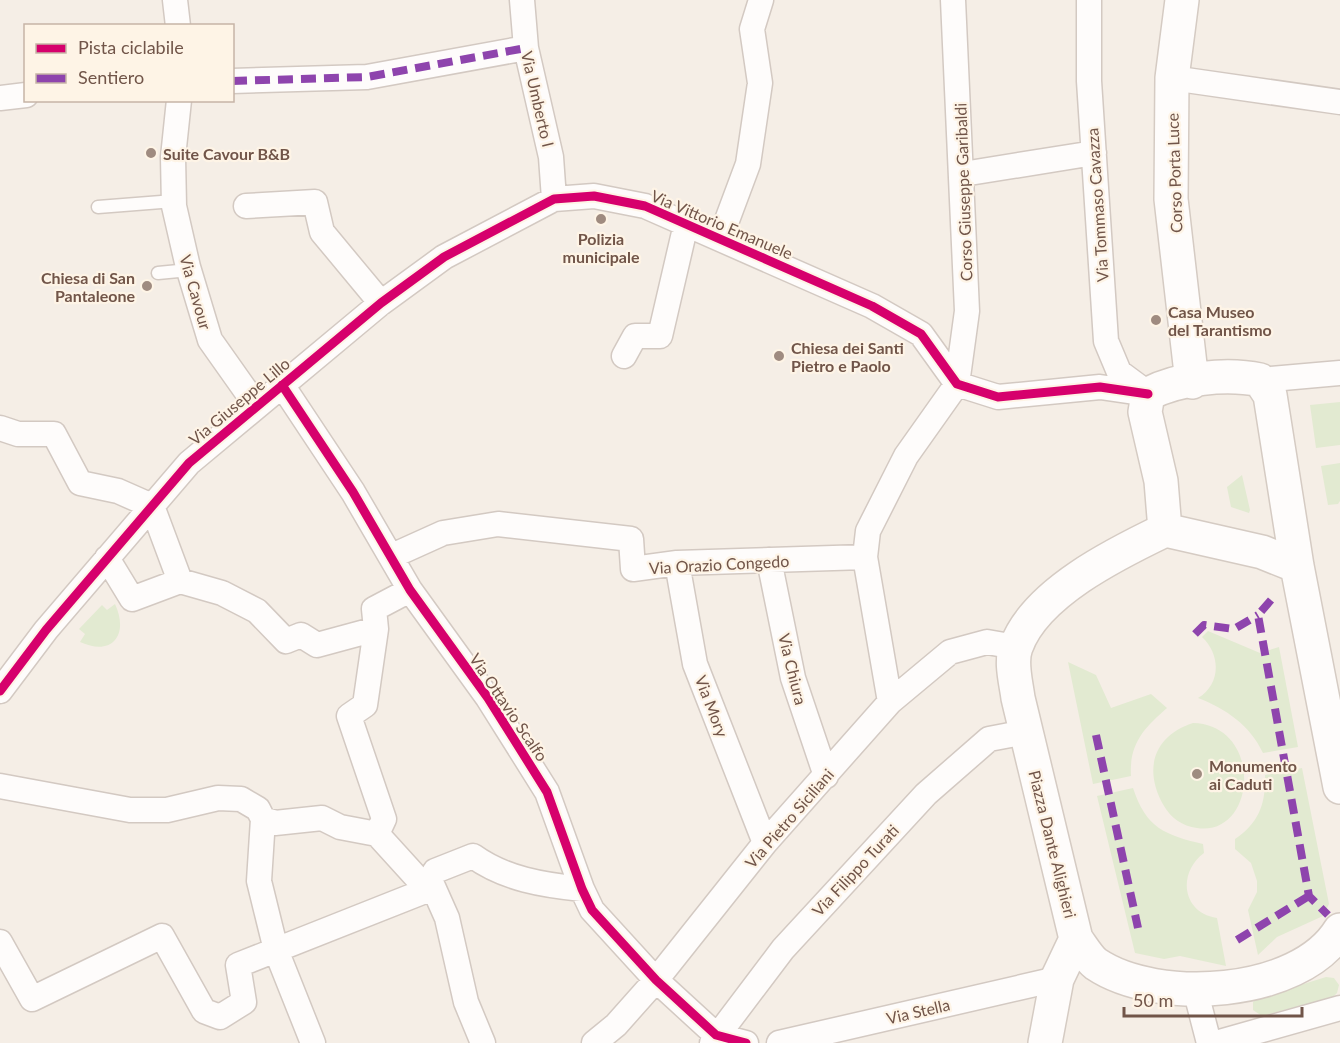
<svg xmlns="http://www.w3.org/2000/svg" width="1340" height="1043" font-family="Lato,sans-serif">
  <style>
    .green { fill: #e2ead1 }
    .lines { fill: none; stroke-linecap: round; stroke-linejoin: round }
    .lane-casing { stroke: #d3c9c2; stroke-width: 15 }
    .street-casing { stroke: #d3c9c2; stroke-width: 27 }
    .secondary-casing { stroke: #d5cbc3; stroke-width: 36 }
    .lane { stroke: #fefcfb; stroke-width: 12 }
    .street { stroke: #fefcfb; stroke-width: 24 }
    .secondary { stroke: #fefcfb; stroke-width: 33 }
    .quiet { stroke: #8e44ad; stroke-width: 8; stroke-dasharray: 15 8; stroke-linecap: butt }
    .cycleway-casing { stroke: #fef4e6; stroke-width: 13 }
    .cycleway { stroke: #d6006c; stroke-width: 9 }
    .poi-dot { fill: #9f8b80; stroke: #fef4e6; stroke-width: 2 }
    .labels { text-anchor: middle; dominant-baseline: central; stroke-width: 4.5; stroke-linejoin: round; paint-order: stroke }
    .street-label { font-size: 16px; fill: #715549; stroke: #fef4e6 }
    .poi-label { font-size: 16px; font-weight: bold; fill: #715549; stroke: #fef4e6; text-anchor: start }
  </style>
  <rect width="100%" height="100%" fill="#f5eee6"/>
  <path class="green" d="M1340 402V445L1316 448 1310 405Z
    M1340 463V501L1338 504 1328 505 1321 466Z
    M1242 475 1250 510 1249 513 1231 507 1227 487Z
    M115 604C129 634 113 657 80 642L85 634 79 629 102 605 107 610Z
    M1208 631 1260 653 1279 647 1298 747 1263 753C1250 725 1226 709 1198 698 1221 684 1221 655 1202 637Z
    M1068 662 1096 675 1111 708 1151 694 1167 708C1144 728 1129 744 1131 776L1093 784Z
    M1193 723C1264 725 1257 837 1197 828 1182 826 1171 818 1164 806 1143 770 1153 736 1193 723Z
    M1302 768 1329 904 1323 916 1277 937 1258 955 1248 910 1257 892V881L1251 863 1235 849V839C1259 823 1266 803 1265 775Z
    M1133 788C1146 828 1165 835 1203 844L1204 853C1177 873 1182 913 1217 918L1226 966 1180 956 1164 959 1135 953 1097 796Z
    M1326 977 1334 978 1339 985 1337 993 1333 997 1262 1016 1253 1010V1002L1256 999Z"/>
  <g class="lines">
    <g class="lane-casing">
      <path id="lane" d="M98 207 174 201
        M158 273 189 270"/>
    </g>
    <g class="street-casing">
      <path id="street" d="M175 0 178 26
        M522 0 526 48 551 157 554 199
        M1089 0V81L1106 341 1119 372 1146 392
        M1172 78 1340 102
        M232 81 367 77 526 48
        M0 98 26 95
        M179 100 173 157 174 206 188 267 210 340 256 405
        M963 174 1094 153
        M246 206 315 202 322 232 381 303
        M720 239 748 164 760 83 752 29 761 0
        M624 356 635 336H660L686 224
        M1260 380 1340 373
        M282 385 353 492 410 590 488 698 547 792 582 889 592 910 656 980 716 1035 746 1043
        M0 428 18 434H54L80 483 118 491 152 506 180 581
        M392 556 443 533 498 524 631 539 633 569 677 563 865 557
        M107 558 132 599 180 581 222 593 257 611 286 641 301 635 317 645 376 629
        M769 560 793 678 826 776
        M677 563 695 664 765 843
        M0 691 46 630 189 463 381 303 444 257 554 199 594 196 645 206 872 306 921 334 957 384 998 397 1100 387 1148 394
        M890 702 865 557 868 531 906 456 957 384 967 311 953 0
        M0 786 130 810H167L218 798 241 799 258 809 263 819 259 881 276 950 313 1043
        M263 819 275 823 322 818 340 827 377 834 417 878 431 882
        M377 834 384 819 349 716 365 705 376 629 374 609 410 590
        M431 882 447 918 466 1002 483 1043
        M0 942 32 999 162 936 204 1011 220 1017 244 1002 238 965 425 891 435 871 473 856C505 879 543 885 582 889
        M1195 989 1209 1043
        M594 1043 616 1025 656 980 765 843 890 702 950 652 987 642 1016 647
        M712 1043 783 949 926 794 989 739 1026 732
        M779 1043 1057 979
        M1216 1043 1340 1008"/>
    </g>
    <g class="secondary-casing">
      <path id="secondary" d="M1182 0 1172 78 1171 199 1192 382
        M1165 530 1161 481 1145 412 1148 394C1178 378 1227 373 1260 380L1270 395 1297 566 1340 787
        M1297 566 1262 552 1165 530C1117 553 1035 593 1016 647 1010 662 1016 682 1018 698L1076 939C1082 947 1089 959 1096 964 1157 1005 1299 997 1340 930
        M1045 1043 1057 979 1076 939"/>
    </g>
    <use href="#lane" class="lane"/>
    <use href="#street" class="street"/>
    <use href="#secondary" class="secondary"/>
    <path class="quiet" d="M232 81 367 77 526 48
      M1271 600 1258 615 1309 896 1328 915
      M1195 634 1204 625 1234 629 1258 615
      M1096 735 1138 928
      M1237 940 1309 896"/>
    <g class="cycleway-casing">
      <path id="cycleway" d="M282 385 353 492 410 590 488 698 547 792 582 889 592 910 656 980 716 1035 746 1043
        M0 691 46 630 189 463 381 303 444 257 554 199 594 196 645 206 872 306 921 334 957 384 998 397 1100 387 1148 394"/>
    </g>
    <use href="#cycleway" class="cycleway"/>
  </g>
  <g class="poi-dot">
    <circle cx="151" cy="153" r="6"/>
    <circle cx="601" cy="219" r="6"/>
    <circle cx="147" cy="286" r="6"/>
    <circle cx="1156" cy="320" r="6"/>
    <circle cx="779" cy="356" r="6"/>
    <circle cx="1197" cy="774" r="6"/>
  </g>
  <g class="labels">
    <g class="street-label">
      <text transform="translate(538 99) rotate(77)">Via Umberto I</text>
      <text transform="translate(1174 173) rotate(-92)">Corso Porta Luce</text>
      <text transform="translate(963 192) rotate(-92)">Corso Giuseppe Garibaldi</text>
      <text transform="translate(1097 205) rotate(-94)">Via Tommaso Cavazza</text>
      <text transform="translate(722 224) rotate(23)">Via Vittorio Emanuele</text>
      <text transform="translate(196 292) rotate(74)">Via Cavour</text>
      <text transform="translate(239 401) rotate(-40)">Via Giuseppe Lillo</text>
      <text transform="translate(719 564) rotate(-3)">Via Orazio Congedo</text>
      <text transform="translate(793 669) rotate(76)">Via Chiura</text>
      <text transform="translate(712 706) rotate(69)">Via Mory</text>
      <text transform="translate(509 707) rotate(56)">Via Ottavio Scalfo</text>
      <text transform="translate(789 818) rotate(-49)">Via Pietro Siciliani</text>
      <text transform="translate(1053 844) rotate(76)">Piazza Dante Alighieri</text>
      <text transform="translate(855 870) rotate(-47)">Via Filippo Turati</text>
      <text transform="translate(918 1011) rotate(-13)">Via Stella</text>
    </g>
    <g class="poi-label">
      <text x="163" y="153">Suite Cavour B&amp;B</text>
      <text x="601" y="238" text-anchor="middle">Polizia<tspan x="601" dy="18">municipale</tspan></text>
      <text x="135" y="277" text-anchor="end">Chiesa di San<tspan x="135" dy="18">Pantaleone</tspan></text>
      <text x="1168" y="311">Casa Museo<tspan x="1168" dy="18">del Tarantismo</tspan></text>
      <text x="791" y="347">Chiesa dei Santi<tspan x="791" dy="18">Pietro e Paolo</tspan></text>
      <text x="1209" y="765">Monumento<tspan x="1209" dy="18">ai Caduti</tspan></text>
    </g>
  </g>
  <rect x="24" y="24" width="210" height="78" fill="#fef4e6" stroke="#c6b4a7" stroke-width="1.5"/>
  <rect x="36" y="44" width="30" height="9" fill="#d6006c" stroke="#c6b4a7" stroke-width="1.5"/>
  <text x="78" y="54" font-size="18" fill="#715549">Pista ciclabile</text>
  <rect x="36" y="74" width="30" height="9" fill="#8e44ad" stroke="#c6b4a7" stroke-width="1.5"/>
  <text x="78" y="84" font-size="18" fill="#715549">Sentiero</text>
  <path d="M1124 1007v9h178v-9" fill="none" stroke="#715549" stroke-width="3"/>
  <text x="1133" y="1007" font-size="18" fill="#715549" stroke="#fef4e6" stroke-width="4.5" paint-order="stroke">50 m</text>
</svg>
